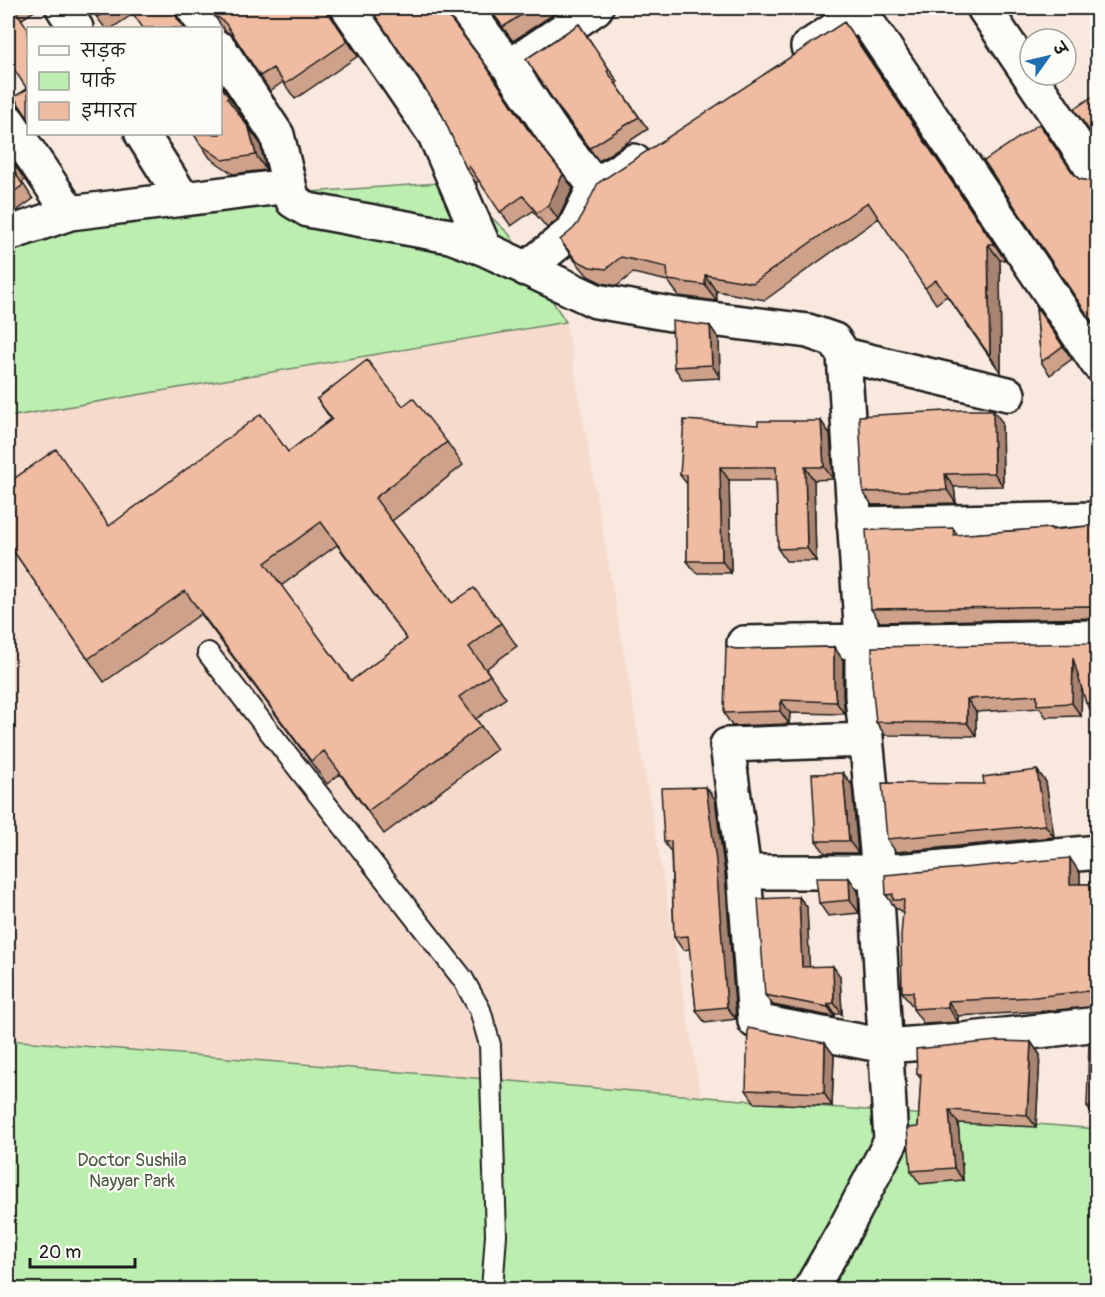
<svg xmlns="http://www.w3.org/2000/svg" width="1105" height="1297" font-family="Pangolin,'Playpen Sans Deva',sans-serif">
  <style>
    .built { fill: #f6dacb }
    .green { fill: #bbeeaf; stroke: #6c8566; stroke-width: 1.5 }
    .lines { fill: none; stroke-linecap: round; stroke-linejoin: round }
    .lane-casing { stroke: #1c1c1c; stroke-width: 24 }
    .street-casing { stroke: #1c1c1c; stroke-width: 38 }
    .lane { stroke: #fdfcf7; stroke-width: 20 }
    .street { stroke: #fdfcf7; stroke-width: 33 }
    .wall { fill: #cea18a; stroke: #1c1c1c; stroke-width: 1.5; fill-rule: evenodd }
    .shaded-wall { fill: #a78371; stroke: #1c1c1c; stroke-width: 1.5 }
    .building { fill: #efbba1; stroke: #1c1c1c; stroke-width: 1.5; fill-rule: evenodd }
    .labels { text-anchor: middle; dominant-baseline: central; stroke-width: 4.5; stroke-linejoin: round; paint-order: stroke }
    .park-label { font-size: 18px; fill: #4c5b48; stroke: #fdfcf7 }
  </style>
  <rect width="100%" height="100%" fill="#f9e8dd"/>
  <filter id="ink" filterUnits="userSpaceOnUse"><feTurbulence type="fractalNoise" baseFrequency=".0167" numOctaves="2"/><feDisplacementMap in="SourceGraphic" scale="12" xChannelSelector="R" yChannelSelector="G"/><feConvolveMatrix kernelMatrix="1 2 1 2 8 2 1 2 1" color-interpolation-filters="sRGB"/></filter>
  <g filter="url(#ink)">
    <path class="built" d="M566 322 701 1096 8 1040V417Z"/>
    <path class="green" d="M454 182 509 234 566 322 8 417V243L79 208Z
      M8 1040 1097 1129V1289H8Z"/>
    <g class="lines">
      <g class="lane-casing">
        <path id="lane" d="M208 653 463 979 480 1010 490 1045 496 1235 492 1290"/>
      </g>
      <g class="street-casing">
        <path id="street" d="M63 8 76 28
          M193 8 207 28
          M348 8 435 135 485 249
          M465 8 509 67 552 131 595 186 634 161
          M858 8 1098 364
          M984 8 1098 177
          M808 47 861 12
          M220 49 277 135 293 201 308 210 450 236 485 249 596 301 671 314 808 331 834 340 844 355 862 641V696L879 872H744
          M509 67 596 8
          M8 121 70 213
          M142 134 183 199
          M8 234 70 213 289 186
          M526 269 573 231 595 186
          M844 355 1008 394
          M854 524 1098 519
          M744 643 1098 637
          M866 740 727 745 744 872 755 1021 885 1046 963 1040 1098 1024
          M810 1290 844 1231 891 1141 876 881 879 872 934 868 1098 852"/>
      </g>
      <use href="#lane" class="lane"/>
      <use href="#street" class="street"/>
    </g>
    <path class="wall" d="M8 8H39L22 19 27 89Z
      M90 8H175L174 9 133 14 112 28H105Z
      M214 8H330L329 10 333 19 358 56 295 99 283 82 270 91 234 37 229 33 225 31 215 17V11Z
      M488 8H563L513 41Z
      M446 10 449 17 530 132 573 188 558 219 547 228 533 211 511 226 479 181 476 183 466 168 440 110Z
      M844 22 1005 260H1000L1001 373 947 296 936 304 879 218 765 300 716 291 717 301 679 296 668 281 633 273 617 286 602 283 588 276 571 256 560 240Z
      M579 24 618 82 616 84 648 129 599 161 567 120 526 59Z
      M220 84 239 111 238 112 260 143 266 170 233 174 210 158 194 134H220Z
      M8 155 25 180 22 182 33 199 15 212 8 214Z
      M984 161 1074 174 1079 179 1089 181 1098 178V330Z
      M1036 307 1072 359 1050 375 1041 362Z
      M710 326 719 339 720 378 683 380 674 367Z
      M317 399 447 442 463 465 392 521 452 603 501 623 517 646 486 669 506 698 476 719 497 749 384 834 340 774 327 784 201 614 104 682 8 543 109 526 288 452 331 419ZM337 545 407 639 351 681 281 586Z
      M821 421 830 434 833 479 814 480 816 561H786L778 549 776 480H729L731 573H696L687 561V484L680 475Z
      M1002 422 1003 486 954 487 956 503 872 505 863 492Z
      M1098 525V618L880 622 871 609 953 528 958 535 1051 528 1052 529Z
      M1098 641V716H1095L1086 703 1082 687 1081 716 1046 717 1040 708 976 712V736L885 735 876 722Z
      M834 647 843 660V696L845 714 790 713 789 724 732 726 724 713 735 649Z
      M1037 770 1046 782 1054 837 896 852 887 839 984 784Z
      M843 773 852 785 858 853H825L816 841Z
      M715 799 725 874 736 1019 705 1023 696 1010 690 949 683 950 674 937 671 852 664 842Z
      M1080 873V884H1098V1006L1046 1011 958 1016V1022L924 1024 913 1009V1007L902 992 903 914 899 909H896L886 895Z
      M849 878 858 891 859 913 828 916 819 903Z
      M799 897 807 907 809 967 840 976 842 1014H835V1017L773 1005 765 995Z
      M1031 1042 1040 1055 1036 1127 958 1123 963 1180 920 1184 911 1171 918 1127 921 1079 917 1074Z
      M1098 1042V1121L1087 1107Z
      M825 1043 834 1055 832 1106 755 1103 746 1090Z"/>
    <path class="shaded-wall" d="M170 8H175L178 19Z
      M325 8H330L329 10 333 19 358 56Z
      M442 8H447L446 10 450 19Z
      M249 128 260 143 266 170 256 155Z
      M563 174 573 188 558 219 548 205Z
      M988 244 1000 260 1001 373 990 356Z
      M705 275 716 291 717 301 705 285Z
      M710 326 719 339 720 378 712 365Z
      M993 410 1002 422 1003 486 994 473Z
      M821 421 830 434 833 479 824 467Z
      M720 467 729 480 731 573 722 561Z
      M805 467 814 480 816 561 807 548Z
      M945 474 954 487 956 503 947 490Z
      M834 647 843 660V696L845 714 836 702 834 683Z
      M1073 658 1082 670 1081 716 1072 703Z
      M967 699 976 712V736L967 723Z
      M781 700 790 713 789 724 780 711Z
      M1037 770 1046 782 1054 837 1045 825Z
      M843 773 852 785 858 853 849 841Z
      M706 787 715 799 725 874 736 1019 727 1007Z
      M1070 858 1080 873V899L1070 884Z
      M849 878 858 891 859 913 850 900Z
      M799 897 807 907 810 978 802 967Z
      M833 966 840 976 842 1014 834 1003Z
      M948 1001 958 1016V1022L948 1007Z
      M828 1004 835 1014V1017L828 1007Z
      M1031 1042 1040 1055 1036 1127 1027 1115Z
      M825 1043 834 1055 832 1106 824 1093Z
      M949 1110 958 1123 963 1180 954 1168Z"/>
    <path class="building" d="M8 8H14L28 29V118L14 97 27 89 8 60Z
      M90 8H111L97 17Z
      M129 8H170L182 25 186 28H143Z
      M214 8H325L348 41 285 84 273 68 260 76 226 24 219 18 215 17V11Z
      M370 8H442L484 63 527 128 563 174 548 205 537 213 523 196 500 212 469 166 466 168 440 110Z
      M489 8H532L503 27Z
      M844 22 994 244H988L990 356 936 280 925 288 868 202 753 283 705 275V285L668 280 667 267 621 257 606 269 590 267 576 260 560 240 573 229 578 223 598 183Z
      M579 24 609 70 607 71 639 117 590 148 558 107 526 59Z
      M220 85 229 97 227 98 249 128 256 155 223 160 200 144 194 134H220Z
      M1098 93V143L1074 109Z
      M1039 124 1073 173 1079 179 1089 181 1098 178V322L1096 320 1093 323 984 161Z
      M8 155 15 166 12 168 23 185 8 196Z
      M1036 307 1063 346 1041 362Z
      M672 321 710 326 712 365 674 367Z
      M367 360 403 406 413 398 447 442 375 498 452 603 474 588 501 623 469 647 490 675 459 697 481 726 368 811 324 751 311 761 185 591 88 659 8 543V483L56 449 109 526 261 414 288 452 332 419 317 399ZM321 522 407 639 351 681 265 563Z
      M964 410H993L994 473 945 474 947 490 863 492 859 416Z
      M684 420 758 425V421H821L824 467H805L807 548 778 549 776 467H720L722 561H687V475H680Z
      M1098 525V608L1089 606 871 609 866 530 953 528 954 535 1051 528 1052 530Z
      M1098 641V703H1086L1073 658 1072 703 1037 705V695L967 699V723L876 722 872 683V647L1090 643Z
      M726 646 735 649 834 647V683L836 702 781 700 780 711 724 713Z
      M1037 770 1045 825 887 839 882 783 984 784 983 777Z
      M843 773 849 841H816L812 774Z
      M706 787 716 861 727 1007 696 1010 688 936 674 937 671 841 664 842 661 788Z
      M1070 858V884H1098V993L1085 991 1035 997 948 1001V1007L913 1009V992H902L901 936 904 900H893V894L886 895 885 875Z
      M816 878H849L850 900 819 903Z
      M799 897 802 967 833 966 834 1003 828 1004V1007L765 995 758 899Z
      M748 1028 825 1043 824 1093 746 1090Z
      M997 1041 1031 1042 1027 1115 949 1110 954 1168 911 1171 907 1128 918 1127 921 1074H917L916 1049Z
      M1089 1042H1098V1107H1087Z"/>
  </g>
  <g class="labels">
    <g class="park-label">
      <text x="132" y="1160">Doctor Sushila<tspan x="132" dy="21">Nayyar Park</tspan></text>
    </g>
  </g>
  <rect width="1105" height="1297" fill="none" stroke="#fdfcf7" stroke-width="30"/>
  <rect x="15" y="15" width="1075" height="1267" fill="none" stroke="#1c1c1c" stroke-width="2" filter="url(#ink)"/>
  <rect x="27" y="27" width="195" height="108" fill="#fdfcf7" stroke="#a3a29f" stroke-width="1.5"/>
  <rect x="39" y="46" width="30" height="9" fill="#fdfcf7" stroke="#a3a29f" stroke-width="1.5"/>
  <text x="81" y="57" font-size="18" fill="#1c1c1c">सड़क</text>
  <rect x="39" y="72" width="30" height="18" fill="#bbeeaf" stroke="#a3a29f" stroke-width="1.5"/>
  <text x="81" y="87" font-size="18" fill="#1c1c1c">पार्क</text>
  <rect x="39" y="102" width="30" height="18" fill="#efbba1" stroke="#a3a29f" stroke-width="1.5"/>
  <text x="81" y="117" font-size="18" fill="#1c1c1c">इमारत</text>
  <g transform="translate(1048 57) rotate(56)"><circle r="28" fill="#fdfcf7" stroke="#a3a29f" stroke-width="1.5"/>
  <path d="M0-4.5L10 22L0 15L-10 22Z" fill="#1f6fb2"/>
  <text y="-9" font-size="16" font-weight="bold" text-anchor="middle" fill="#1c1c1c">उ</text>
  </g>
  <path d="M30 1258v9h105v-9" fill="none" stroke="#1c1c1c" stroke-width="3"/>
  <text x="39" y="1258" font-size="18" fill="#1c1c1c" stroke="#fdfcf7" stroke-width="4.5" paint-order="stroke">20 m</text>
</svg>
